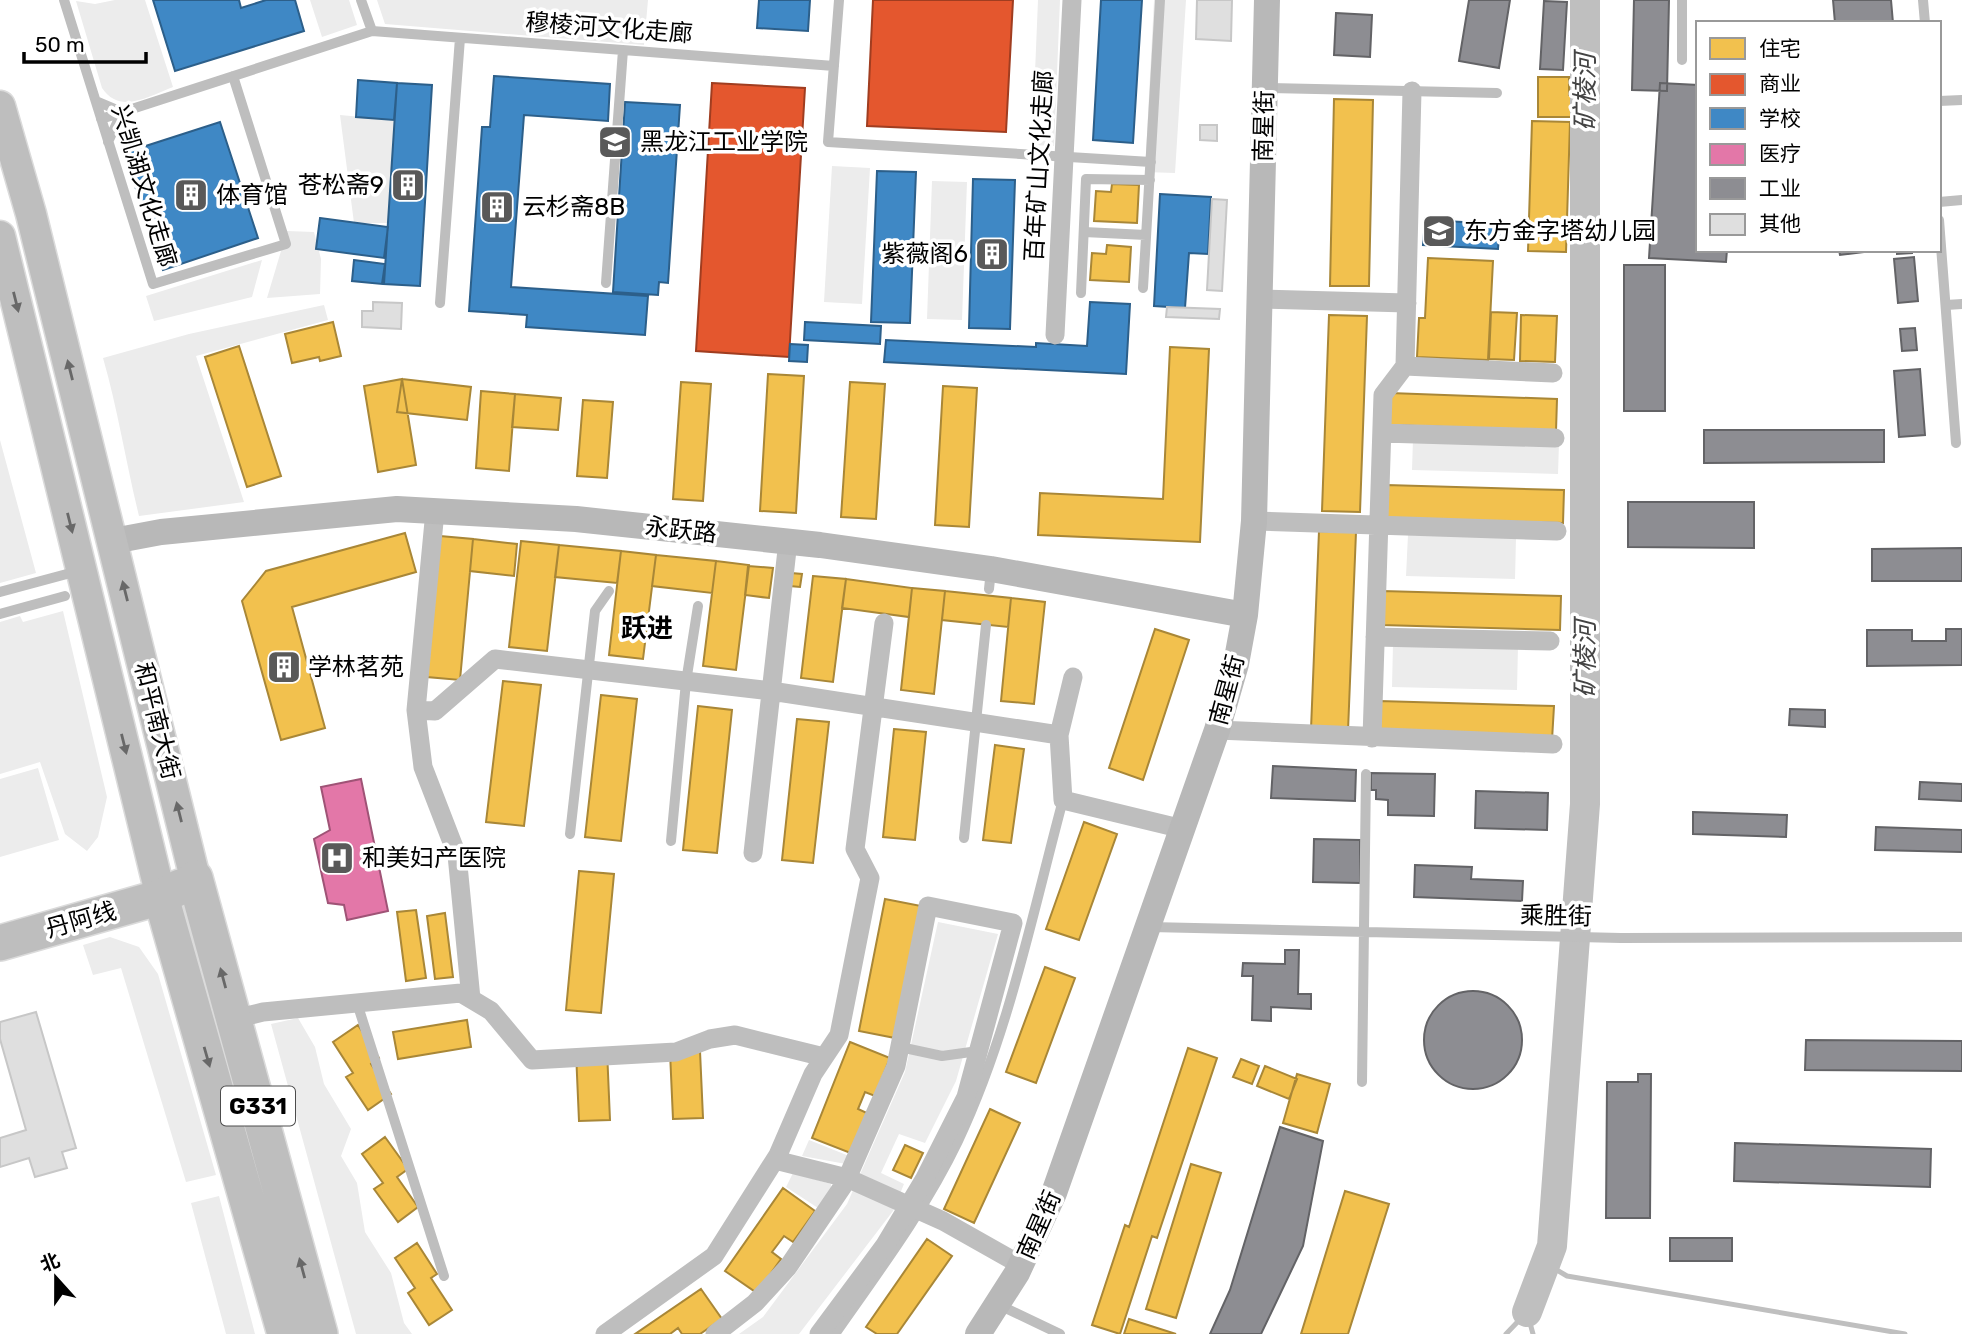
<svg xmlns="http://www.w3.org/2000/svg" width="1962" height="1334" font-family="Rubik,'Noto Sans SC',sans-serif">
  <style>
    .green { fill: #ececec }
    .homes { fill: #f2c14e; stroke: #a98737; stroke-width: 2 }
    .shops { fill: #e4572e; stroke: #a03d20; stroke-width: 2 }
    .schools { fill: #3f88c5; stroke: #2c5f8a; stroke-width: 2 }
    .health { fill: #e377a8; stroke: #9f5376; stroke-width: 2 }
    .industry { fill: #8d8d92; stroke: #636366; stroke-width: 2 }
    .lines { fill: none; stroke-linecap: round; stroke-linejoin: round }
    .stream { stroke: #bfbfbf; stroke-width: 5 }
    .river { stroke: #bfbfbf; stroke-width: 30 }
    .building { fill: #dfdfdf; stroke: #c7c7c7; stroke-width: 2 }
    .primary-casing { stroke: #dbdbdb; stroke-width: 33 }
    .highway-casing { stroke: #dbdbdb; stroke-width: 38 }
    .lane { stroke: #bebebe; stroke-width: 10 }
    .street { stroke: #bebebe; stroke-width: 19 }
    .secondary { stroke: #b8b8b8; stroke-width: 26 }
    .primary { stroke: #bebebe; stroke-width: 30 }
    .highway { stroke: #bebebe; stroke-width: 35 }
    .oneway { fill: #686868 }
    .labels { text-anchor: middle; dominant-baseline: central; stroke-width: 7; stroke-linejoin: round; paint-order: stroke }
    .shield { fill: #fff; stroke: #4c4c4c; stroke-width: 2 }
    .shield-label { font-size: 23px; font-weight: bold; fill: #000 }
    .street-label { font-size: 24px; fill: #000; stroke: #fff }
    .poi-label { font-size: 24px; fill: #000; stroke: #fff; text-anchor: start }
    .water-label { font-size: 26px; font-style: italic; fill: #444; stroke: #fff }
    .neighbourhood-label { font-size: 26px; font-weight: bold; fill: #000; stroke: #fff }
  </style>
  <rect width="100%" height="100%" fill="#fff"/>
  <path class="green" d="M115 0H145L173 87C149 96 120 115 102 88L76 1 95 4Z
    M310 0H349L357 25 322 37Z
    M377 0H648L644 45 385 24Z
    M1038 0H1060L1054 146 1032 145Z
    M1154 0H1186L1175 173 1145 172Z
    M340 115 394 120 390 223H354Z
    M832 166 870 168 862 304 824 302Z
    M932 181 967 182 962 320 927 319Z
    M287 231 314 232 321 259 320 294 267 298Z
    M262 260 252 297 154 321 146 296Z
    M324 305 328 320 196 356 244 502 139 516C126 463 118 410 103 358L189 334Z
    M1413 439 1559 443 1558 474 1412 470Z
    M0 440 36 573 0 583Z
    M1408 535 1516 538 1515 579 1406 576Z
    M63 611 107 797 98 837 87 851 65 834 40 762 0 774V622L20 616 23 622Z
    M1393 644 1518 646 1517 690 1392 687Z
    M38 768 59 840 0 857V779Z
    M938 922 998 934 956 1081 925 1143 899 1134 881 1173 904 1184 893 1211 799 1334H739L763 1317 847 1204 905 1072Z
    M110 937 139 947 158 974 216 1175 186 1182 121 968 93 975 83 945Z
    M298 1018 315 1047 324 1084 351 1129 341 1156 357 1183 365 1232 391 1273 404 1323 412 1334H356L271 1024Z
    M809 1140 849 1156 846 1164 802 1156Z
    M793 1173 831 1184V1191L818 1208 786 1187Z
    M219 1196 255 1334H226L191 1203Z"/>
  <path class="homes" d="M1538 77H1569V95H1578V117H1538Z
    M1334 99 1373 100 1369 286H1330Z
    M1532 121 1570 122 1566 252 1528 251Z
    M1112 184 1139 185 1137 223 1094 221 1096 191 1111 192Z
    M1107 245 1131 247 1129 282 1090 280 1092 253 1106 254Z
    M1428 258 1493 261 1488 360 1417 357 1419 318H1425Z
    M1491 312 1517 313 1514 360 1489 359Z
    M1329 315 1367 316 1360 512 1322 511Z
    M1521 315 1557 316 1555 362 1520 361Z
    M333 322 341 356 320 361 319 357 292 363 285 334Z
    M239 346 281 476 247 487 205 357Z
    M1170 347 1209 349 1200 542 1038 535 1040 493 1163 499Z
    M768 374 804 376 796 513 760 511Z
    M402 379 416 465 378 472 364 386Z
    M402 379 471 387 467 420 397 412Z
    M681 382 711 384 703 501 673 499Z
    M850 382 885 384 876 519 841 517Z
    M943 386 977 388 969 527 935 525Z
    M481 391 515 394 509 471 476 468Z
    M1390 393 1557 399 1556 431 1389 425Z
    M515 394 561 398 558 430 512 427Z
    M583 400 613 402 607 478 577 476Z
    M1386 485 1564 490 1563 523 1385 519Z
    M1319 531 1356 532 1348 731 1311 729Z
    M405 533 416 572 292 607 325 728 281 740 242 601 266 571Z
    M440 536 473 539 460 680 427 677Z
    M473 539 517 544 514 576 470 571Z
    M521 541 559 545 547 651 509 647Z
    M559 545 621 551 617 583 555 577Z
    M621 551 656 555 643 659 609 655Z
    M656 555 716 561 712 593 652 586Z
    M716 561 749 565 736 670 703 666Z
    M748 566 773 568 769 598 745 595Z
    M791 573 802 574 800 587 790 586Z
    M813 576 846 579 833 682 801 678Z
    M846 579 912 588 909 617 842 608Z
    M912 588 945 591 934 694 901 690Z
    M945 591 1011 598 1008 627 942 620Z
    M1382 591 1561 596 1560 630 1381 625Z
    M1011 598 1045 602 1034 704 1001 701Z
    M1155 629 1189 640 1143 780 1109 768Z
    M503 681 541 685 524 826 486 822Z
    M601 695 637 699 621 841 585 837Z
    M1379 701 1554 706 1552 740 1378 735Z
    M698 706 732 710 717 853 683 850Z
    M797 719 829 722 813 863 782 860Z
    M894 729 926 732 915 840 883 837Z
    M995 745 1024 749 1011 843 983 840Z
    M1084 822 1117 834 1079 940 1046 929Z
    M579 871 614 874 601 1013 566 1010Z
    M885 899 921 906 895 1038 859 1031Z
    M416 910 426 978 406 981 397 912Z
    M445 913 453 977 435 979 427 916Z
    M1045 967 1075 978 1036 1083 1006 1072Z
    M467 1020 471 1047 398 1059 393 1032Z
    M358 1025 379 1058 371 1064 391 1094 368 1110 346 1077 353 1073 333 1042Z
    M850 1042 890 1058 875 1096 865 1092 858 1109 869 1114 853 1154 812 1138Z
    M1188 1048 1217 1058 1157 1238 1152 1236 1120 1334 1092 1325 1125 1225 1129 1227Z
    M607 1050 610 1120 579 1121 576 1052Z
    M700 1051 703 1118 673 1119 670 1052Z
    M1241 1059 1259 1066 1252 1084 1233 1077Z
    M1265 1066 1297 1079 1289 1099 1257 1086Z
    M1297 1074 1330 1084 1317 1133 1283 1123Z
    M990 1109 1020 1123 974 1223 944 1209Z
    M385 1137 408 1169 397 1177 418 1207 398 1222 374 1189 383 1183 362 1154Z
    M905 1145 923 1153 911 1178 893 1170Z
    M1191 1164 1221 1173 1176 1318 1146 1309Z
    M783 1188 815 1211 793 1242 784 1236 772 1252 781 1259 757 1293 725 1271Z
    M1345 1191 1389 1204 1348 1334H1301Z
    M927 1239 952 1256 897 1334H877L866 1327Z
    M417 1243 437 1274 431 1278 452 1310 429 1325 408 1293 415 1288 395 1258Z
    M701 1289 722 1319 700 1334H682L678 1328 670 1334H635Z
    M1129 1319 1176 1334H1124Z"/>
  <path class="shops" d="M873 0H1013L1006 132 867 126Z
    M712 83 805 88 789 357 696 351Z"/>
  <path class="schools" d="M153 0H239L241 8 266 0H295L304 31 175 71Z
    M759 0H810L808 31 757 28Z
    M1101 0H1142L1133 143 1093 140Z
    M494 76 610 84 608 121 524 115 511 287 648 296 645 335 526 327 527 315 469 311 482 127H490Z
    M358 80 397 83 394 120 356 117Z
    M397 83 432 85 420 286 384 284Z
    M625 102 680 105 668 283 659 282 658 295 613 292Z
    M220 122 258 238 163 270 124 153Z
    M877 171 916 172 910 323 871 322Z
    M973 179 1015 180 1010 329 969 328Z
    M1160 194 1211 197 1208 254 1189 253 1185 308 1154 306Z
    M320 218 388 227 384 258 316 249Z
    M1425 220 1500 224 1498 249 1423 245Z
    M354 260 385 264 382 284 352 281Z
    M1090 302 1130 304 1126 374 884 362 886 340 1036 347V343L1087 346Z
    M805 322 881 326 880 344 804 340Z
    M790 344 808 345 807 362 789 361Z"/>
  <path class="health" d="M361 779 388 911 347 920 344 905 328 903 314 839 330 830 321 787Z"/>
  <path class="industry" d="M1469 0H1510L1499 68 1459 61Z
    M1634 0H1669L1667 91 1632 90Z
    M1833 0H1891L1893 23H1835Z
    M1544 1 1567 2 1563 70 1540 69Z
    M1336 13 1372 15 1370 57 1334 55Z
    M1660 83 1698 85V250H1727L1726 262 1649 258Z
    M1839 250H1880L1840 255Z
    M1897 250H1912V253L1897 254Z
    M1914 257 1918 301 1898 303 1894 259Z
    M1624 265H1665V411H1624Z
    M1915 328 1917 350 1902 351 1900 329Z
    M1920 369 1925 435 1899 437 1894 371Z
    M1704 430H1884V462L1704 463Z
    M1628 502H1754V548L1628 547Z
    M1962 548V581H1872V549Z
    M1946 629H1962V665L1867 666V630H1912V641H1946Z
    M1790 709 1825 710V727L1789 725Z
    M1273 766 1356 770 1355 801 1271 798Z
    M1371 773 1435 774 1434 816 1388 815V800L1376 799V790H1371Z
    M1920 782 1962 784V801L1919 799Z
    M1476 791 1548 793 1547 830 1475 828Z
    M1693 812 1787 815 1786 837 1693 834Z
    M1876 827 1962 830V852L1875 850Z
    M1314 839 1360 840V883L1313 882Z
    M1415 865 1472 867 1471 879 1523 881 1522 901 1414 897Z
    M1285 950H1299L1298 994H1311V1009L1271 1007V1021L1252 1020 1253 976H1242L1243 963 1285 964Z
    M1424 1040a49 49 0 1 1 98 0a49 49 0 1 1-98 0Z
    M1806 1040 1962 1041V1071L1805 1070Z
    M1638 1074H1651L1650 1218H1606L1607 1082H1638Z
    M1280 1127 1323 1141 1303 1246 1261 1334H1210L1230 1290Z
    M1735 1143 1931 1149 1930 1187 1734 1181Z
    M1670 1238H1732V1261H1670Z"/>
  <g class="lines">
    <path class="stream" d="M1545 1263 1567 1276 1905 1334
      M1527 1312 1533 1334
      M1506 1334 1527 1312"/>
    <path class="river" d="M1527 1312 1552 1246 1585 804V0"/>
  </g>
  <path class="building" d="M1197 0H1232L1231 41 1196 39Z
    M1200 125H1217V141L1200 140Z
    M1212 199 1227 200 1222 291 1207 290Z
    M373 302 402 303 401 329 362 327V311H373Z
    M1167 307 1220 309 1219 319 1166 317Z
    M36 1012 76 1148 62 1152 67 1168 35 1177 29 1158 0 1167V1138L26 1130 0 1039V1022Z"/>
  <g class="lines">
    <g class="primary-casing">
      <path id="primary" d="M0 106 31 214 195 878
        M0 236 161 897"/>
    </g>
    <g class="highway-casing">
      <path id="highway" d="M195 878 320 1334
        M161 897 285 1334
        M0 943 161 897 180 887"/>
    </g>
    <path class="lane" d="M64 0 153 284 286 244 233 76
      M361 0 372 31
      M839 0 828 142 1151 162
      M1923 0 1925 23
      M1682 60V0
      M1265 88 1497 93
      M96 101 122 112 108 142
      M1939 101 1962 100
      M101 119 372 31 834 66
      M1939 202 1962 200
      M1939 220 1956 443
      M1084 232 1146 235
      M606 283 623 50
      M1143 288 1160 0
      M1081 293 1086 179 1150 180
      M440 303 460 38
      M1946 305 1962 304
      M989 589 991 570
      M0 592 78 571
      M0 614 65 596
      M570 834 595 611 609 591
      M964 838 986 625
      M671 841 686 682 698 606
      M1150 927 1621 938 1962 937
      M357 1003 444 1276
      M900 1047 942 1056 978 1051
      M1362 1082 1366 774
      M999 1305 1060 1334
      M835 1334C879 1271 925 1210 958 1141 1009 1033 1032 915 1063 800"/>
    <path class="street" d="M1259 299 1407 303
      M1055 335 1072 0
      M1405 366 1553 373
      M1382 433 1555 438
      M435 511 416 710 435 711 495 659 771 691 1059 735
      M1254 521 1557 531
      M1375 637 1550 641
      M1073 677 1059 735 1063 800 1183 829
      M416 710 423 767 457 855 471 999
      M1217 730 1553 744
      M1372 738 1383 395 1405 366 1412 91
      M753 853 788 541
      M234 1019 263 1012 461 993 491 1011 532 1060 676 1052 710 1039 735 1035 824 1057
      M775 1160 847 1178 943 1221 1021 1265
      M605 1334 714 1256 778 1155 813 1074 839 1035 870 878 855 849 884 623
      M715 1334 755 1303 788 1267 845 1183 896 1066 928 906 1013 923 966 1097 924 1180 885 1245 819 1334"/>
    <path class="secondary" d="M113 541 161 532 397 509 576 519 820 545 991 569 1245 615
      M978 1334 1017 1273 1054 1193 1217 730 1236 664 1245 615 1254 521 1267 0"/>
    <use href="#primary" class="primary"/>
    <use href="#highway" class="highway"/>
  </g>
  <defs><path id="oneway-solid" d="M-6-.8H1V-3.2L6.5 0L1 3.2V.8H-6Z" transform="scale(1.75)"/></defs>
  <g class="oneway">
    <use href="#oneway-solid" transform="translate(16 302) rotate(76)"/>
    <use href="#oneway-solid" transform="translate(70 370) rotate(-104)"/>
    <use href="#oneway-solid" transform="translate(70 523) rotate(76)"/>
    <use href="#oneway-solid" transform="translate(125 591) rotate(-104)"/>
    <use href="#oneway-solid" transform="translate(124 744) rotate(76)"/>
    <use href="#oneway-solid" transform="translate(179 812) rotate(-104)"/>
    <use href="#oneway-solid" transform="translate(223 978) rotate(-105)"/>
    <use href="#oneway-solid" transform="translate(207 1057) rotate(74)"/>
    <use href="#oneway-solid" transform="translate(302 1268) rotate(-105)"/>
  </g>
  <defs>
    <g id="university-square" transform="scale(1.75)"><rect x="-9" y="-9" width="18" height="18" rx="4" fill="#595959" stroke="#fff"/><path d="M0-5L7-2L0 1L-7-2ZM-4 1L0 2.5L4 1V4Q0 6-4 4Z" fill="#fff"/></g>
    <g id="building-square" transform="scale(1.75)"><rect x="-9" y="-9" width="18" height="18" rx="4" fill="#595959" stroke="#fff"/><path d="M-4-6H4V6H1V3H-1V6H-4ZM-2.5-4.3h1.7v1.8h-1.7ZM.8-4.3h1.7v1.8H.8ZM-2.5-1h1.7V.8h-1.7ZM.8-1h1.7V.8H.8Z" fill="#fff"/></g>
    <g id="school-square" transform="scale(1.75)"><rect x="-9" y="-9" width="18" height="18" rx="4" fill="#595959" stroke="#fff"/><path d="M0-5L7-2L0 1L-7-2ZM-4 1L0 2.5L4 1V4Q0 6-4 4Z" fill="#fff"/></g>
    <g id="hospital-square" transform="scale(1.75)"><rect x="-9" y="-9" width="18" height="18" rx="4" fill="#595959" stroke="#fff"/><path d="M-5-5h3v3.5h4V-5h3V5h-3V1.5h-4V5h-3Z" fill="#fff"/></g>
  </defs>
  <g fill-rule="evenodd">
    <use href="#university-square" x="615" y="142"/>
    <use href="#building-square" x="408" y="185"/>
    <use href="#building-square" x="191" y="195"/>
    <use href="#building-square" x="497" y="207"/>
    <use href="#school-square" x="1439" y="231"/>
    <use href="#building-square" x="992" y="254"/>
    <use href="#building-square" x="284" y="667"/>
    <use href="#hospital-square" x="337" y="858"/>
  </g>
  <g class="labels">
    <rect class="shield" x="221" y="1086.5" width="74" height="39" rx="5"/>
    <g class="shield-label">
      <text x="258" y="1106">G331</text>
    </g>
    <g class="street-label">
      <text transform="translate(609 28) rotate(4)">穆棱河文化走廊</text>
      <text transform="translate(1264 126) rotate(-89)">南星街</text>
      <text transform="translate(1039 166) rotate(-87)">百年矿山文化走廊</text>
      <text transform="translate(144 186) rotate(73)">兴凯湖文化走廊</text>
      <text transform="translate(681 530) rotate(6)">永跃路</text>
      <text transform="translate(1227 690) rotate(-75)">南星街</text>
      <text transform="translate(157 721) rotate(76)">和平南大街</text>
      <text transform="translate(1556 916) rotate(1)">乘胜街</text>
      <text transform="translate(81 920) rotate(-16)">丹阿线</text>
      <text transform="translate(1039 1225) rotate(-66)">南星街</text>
    </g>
    <g class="poi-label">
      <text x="640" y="142">黑龙江工业学院</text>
      <text x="384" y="185" text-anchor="end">苍松斋9</text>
      <text x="216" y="195">体育馆</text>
      <text x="522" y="207">云杉斋8B</text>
      <text x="1464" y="231">东方金字塔幼儿园</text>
      <text x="968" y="254" text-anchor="end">紫薇阁6</text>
      <text x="308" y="667">学林茗苑</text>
      <text x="362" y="858">和美妇产医院</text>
    </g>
    <g class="water-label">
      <text transform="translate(1585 92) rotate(-90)">矿棱河</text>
      <text transform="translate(1585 659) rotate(-90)">矿棱河</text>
    </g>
    <g class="neighbourhood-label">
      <text x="647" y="628">跃进</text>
    </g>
  </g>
  <rect x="1696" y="21" width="245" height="231" fill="#ffffff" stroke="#999999" stroke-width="2"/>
  <rect x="1710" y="38" width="35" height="21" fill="#f2c14e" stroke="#999999" stroke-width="2"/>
  <text x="1759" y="56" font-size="21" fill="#000000">住宅</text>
  <rect x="1710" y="74" width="35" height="21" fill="#e4572e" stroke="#999999" stroke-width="2"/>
  <text x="1759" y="91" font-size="21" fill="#000000">商业</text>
  <rect x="1710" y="108" width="35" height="21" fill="#3f88c5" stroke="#999999" stroke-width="2"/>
  <text x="1759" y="126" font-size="21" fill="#000000">学校</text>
  <rect x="1710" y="144" width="35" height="21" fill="#e377a8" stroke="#999999" stroke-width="2"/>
  <text x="1759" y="161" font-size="21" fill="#000000">医疗</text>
  <rect x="1710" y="178" width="35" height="21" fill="#8d8d92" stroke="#999999" stroke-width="2"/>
  <text x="1759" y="196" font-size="21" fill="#000000">工业</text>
  <rect x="1710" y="214" width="35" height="21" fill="#dfdfdf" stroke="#999999" stroke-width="2"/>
  <text x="1759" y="231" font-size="21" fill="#000000">其他</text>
  <g transform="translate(56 1278) rotate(339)" stroke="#ffffff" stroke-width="5" paint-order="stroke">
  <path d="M0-5L12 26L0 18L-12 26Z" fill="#000000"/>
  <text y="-10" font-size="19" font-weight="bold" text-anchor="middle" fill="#000000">北</text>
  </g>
  <path d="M24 52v10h122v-10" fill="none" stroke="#000000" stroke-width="3.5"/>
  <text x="35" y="52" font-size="21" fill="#000000" stroke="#ffffff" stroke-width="5" paint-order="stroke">50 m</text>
</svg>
